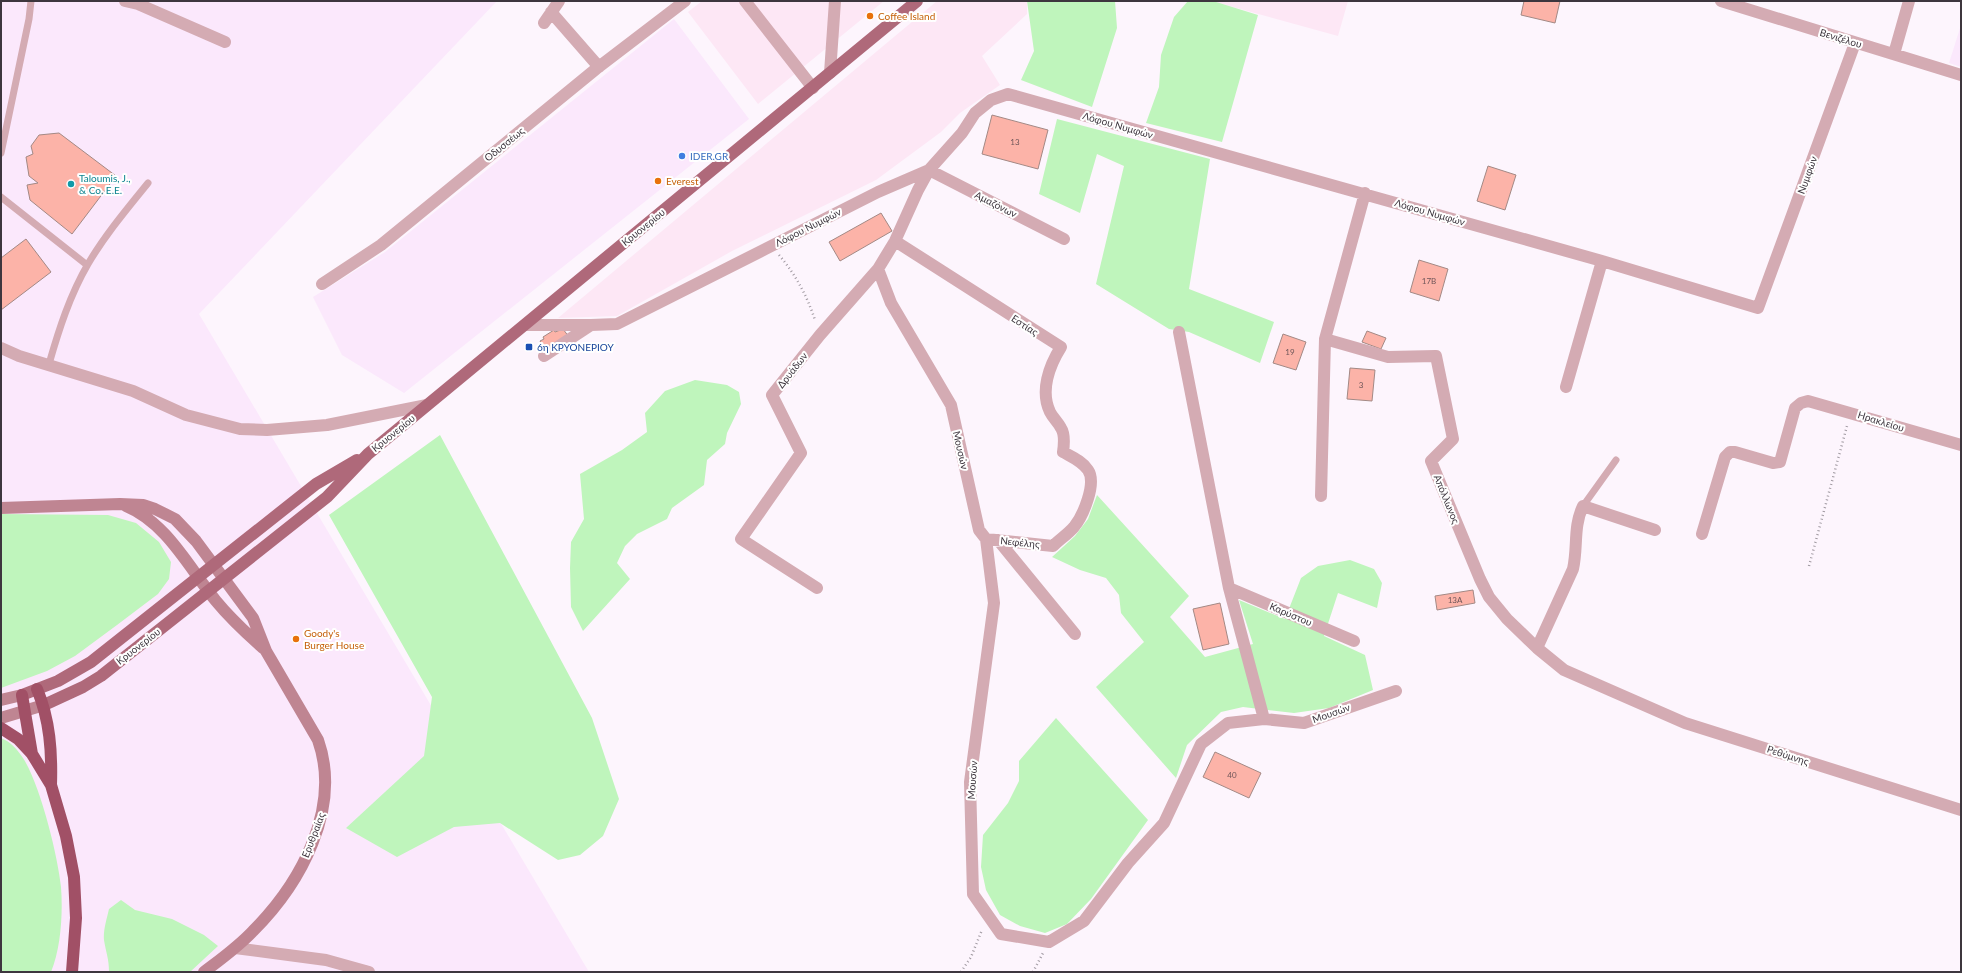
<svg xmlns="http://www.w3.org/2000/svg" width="1962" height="973" font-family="Lato,sans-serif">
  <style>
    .commercial { fill: #fde7f5 }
    .built { fill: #fbe8fc }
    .green { fill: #bff5bc }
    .building { fill: #fcb3a8; stroke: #a38985 }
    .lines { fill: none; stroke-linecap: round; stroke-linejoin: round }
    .path { stroke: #a19aa2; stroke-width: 2.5; stroke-dasharray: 1 3; stroke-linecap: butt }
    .lane { stroke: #d4abb3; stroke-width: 7 }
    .street { stroke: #d4abb3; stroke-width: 12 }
    .secondary { stroke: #bf8592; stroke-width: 12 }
    .primary { stroke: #af697a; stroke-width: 12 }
    .highway { stroke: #a15066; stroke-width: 12 }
    .food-dot { fill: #e8710a; stroke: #fff; stroke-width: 1.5 }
    .shop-dot { fill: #3f7fe0; stroke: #fff; stroke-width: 1.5 }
    .culture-dot { fill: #0f9aa8; stroke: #fff; stroke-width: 1.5 }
    .transit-dot { fill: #1a4fb4; stroke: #fff; stroke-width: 1.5 }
    .labels { text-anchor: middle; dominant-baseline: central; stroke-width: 4; stroke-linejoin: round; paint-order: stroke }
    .number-label { font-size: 8px; fill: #6d5558 }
    .food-label { font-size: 10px; fill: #c56008; stroke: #fff; text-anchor: start }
    .street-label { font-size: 10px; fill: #3d363e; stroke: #fff }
    .shop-label { font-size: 10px; fill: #366cbe; stroke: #fff; text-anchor: start }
    .culture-label { font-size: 10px; fill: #0d838f; stroke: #fff; text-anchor: start }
    .transit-label { font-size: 10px; fill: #164399; stroke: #fff; text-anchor: start }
  </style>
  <rect width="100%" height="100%" fill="#fdf5fd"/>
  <path class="commercial" d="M702 1H884L758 104 688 12Z
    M937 1H1027V14L982 56 1000 85 960 113 941 132 876 180 732 251 617 316 558 318Z
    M1211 1H1348L1338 36Z"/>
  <path class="built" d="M1 1H497L199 314 589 972H1Z
    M674 19 749 119 404 393 342 355 313 297 385 252Z
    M1961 25V67L1949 63Z"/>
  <path class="green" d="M1027 1H1115L1117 28 1092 107 1021 80 1034 51Z
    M1188 1H1213L1258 15 1222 142 1146 123 1159 87 1161 55 1174 17Z
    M1057 119 1210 159 1189 289 1274 322 1260 363 1189 332 1169 329 1096 284 1124 166 1097 154 1080 213 1039 194Z
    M695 380 727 385 739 392 741 404 727 433 725 444 707 460 704 485 672 508 667 519 637 534 625 546 617 563 630 579 583 631 571 607 570 568 571 542 584 519 580 474 622 450 647 432 645 413 665 391Z
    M440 435 592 718 619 799 603 836 580 855 558 860 500 823 454 827 397 857 346 828 424 756 432 697 329 515Z
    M1097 495 1189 596 1170 617 1205 657 1253 644 1239 600 1285 619 1301 578 1318 566 1350 560 1374 569 1382 583 1377 608 1338 593 1324 636 1365 655 1373 690 1329 708 1294 713 1243 707 1221 712 1187 745 1176 778 1096 687 1144 642 1121 613 1119 595 1106 578 1080 570 1052 557 1075 536 1088 519Z
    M1 514 108 515 136 523 159 542 171 562 169 579 158 594 117 625 75 656 47 671 1 688Z
    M1056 718 1148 820 1091 899 1067 924 1045 933 1020 926 1000 915 986 890 981 867 983 835 1008 803 1019 781V761Z
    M1 738C11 742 17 749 23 758 40 784 58 856 61 887 63 913 61 948 51 972H1Z
    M121 900 135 910 172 919 204 935 218 946 190 972H109C109 958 106 953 104 940 103 930 107 918 109 909Z"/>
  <path class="building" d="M1524 1H1560L1555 23 1521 15Z
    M992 115 1048 130 1038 169 982 154Z
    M59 133 116 176 72 234 30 200 27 185 38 183 29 176 26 157 33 154 31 146 39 135Z
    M1488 166 1516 175 1505 210 1477 201Z
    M881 213 892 231 840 261 829 242Z
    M26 239 51 272 1 310V258Z
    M1419 260 1448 269 1439 301 1410 292Z
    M563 329 569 337 544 349 540 341 544 339 543 337 554 330 555 332Z
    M1367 331 1386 338 1381 349 1362 342Z
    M1283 334 1306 342 1296 370 1273 363Z
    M1350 368 1375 370 1372 401 1347 399Z
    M1473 590 1475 603 1437 610 1435 596Z
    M1220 603 1229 644 1203 650 1193 609Z
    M1215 752 1261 773 1249 798 1203 777Z"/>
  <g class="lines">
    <path class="path" d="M779 255C796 275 807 296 815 320
      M1809 566 1847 426
      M961 972 971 957 982 930
      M1033 972 1043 953"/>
    <path class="lane" d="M1 153 29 19 31 1
      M1 197 87 265
      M49 364C59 329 70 295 88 264 105 235 127 209 148 183
      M1583 506 1616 460"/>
    <path class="street" d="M125 1 138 4 225 42
      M745 1 813 88
      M1721 1 1961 75
      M551 12 599 67
      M544 23 559 1
      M1894 54 1909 1
      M830 73 835 1
      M895 241 1061 347C1049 366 1040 391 1050 412 1053 418 1058 422 1061 428 1065 434 1064 445 1063 452 1072 457 1082 461 1088 470 1097 483 1083 516 1074 527 1068 534 1059 540 1053 546L986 539
      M878 269 891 303 951 405 979 530 986 539 994 603 970 782 973 894 1001 934 1049 942 1084 921 1128 863 1164 823 1201 744 1228 723 1264 719 1304 723 1396 691
      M322 284 381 245 596 69 685 1
      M525 325H591L617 324 878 192 929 170 962 133 975 113 991 100 1008 94 1602 261 1758 308 1855 43
      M1179 332 1229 588 1264 719
      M1325 339 1388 357 1436 356 1453 439 1431 461 1480 579 1489 597 1507 619 1537 648 1564 670 1685 723 1961 810
      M1 348 19 356 133 391 186 415 240 429 267 430 327 425 427 405
      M544 356 591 325
      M1566 387 1602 261
      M1321 496 1325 339 1365 193
      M1702 534 1725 457 1730 452H1735L1773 463 1780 462 1795 408 1801 403 1808 401 1961 445
      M998 540 1075 634
      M817 588 741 539 801 453 772 395 820 335 878 269 895 241 918 190 929 170 1064 239
      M1229 588 1354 641
      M1537 648 1573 569C1578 547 1573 527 1583 506L1655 530
      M235 948 326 960 369 972"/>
    <path class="secondary" d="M126 506C167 523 189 568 216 601 230 618 246 633 263 648
      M1 508 120 504 143 505 155 509 175 519 196 541 253 618 266 651 318 740C342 808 301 883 253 931 238 947 221 959 204 972
      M1 700 22 695
      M1 718 44 705"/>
    <path class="primary" d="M22 695 58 681 91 662 316 484 357 460
      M44 705 83 687 101 676 327 497 368 454 917 1"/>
    <path class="highway" d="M37 689C50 720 52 752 51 785
      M22 695 32 754
      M1 728 18 739 32 754 51 785 66 836 74 877 76 918 72 972"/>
  </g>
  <g class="food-dot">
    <circle cx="870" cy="16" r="4"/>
    <circle cx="658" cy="181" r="4"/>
    <circle cx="296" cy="639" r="4"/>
  </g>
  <circle class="shop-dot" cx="682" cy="156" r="4"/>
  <circle class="culture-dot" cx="71" cy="184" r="4"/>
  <rect class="transit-dot" x="525" y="343" width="8" height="8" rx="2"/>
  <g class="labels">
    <g class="number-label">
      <text x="1015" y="142">13</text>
      <text x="1429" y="281">17Β</text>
      <text x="1290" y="352">19</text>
      <text x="1361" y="385">3</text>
      <text x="1455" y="600">13Α</text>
      <text x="1232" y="775">40</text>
    </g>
    <g class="food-label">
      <text x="878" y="16">Coffee Island</text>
      <text x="666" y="181">Everest</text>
      <text x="304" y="633">Goody's<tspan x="304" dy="12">Burger House</tspan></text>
    </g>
    <g class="street-label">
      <text transform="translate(1841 38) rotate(17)">Βενιζέλου</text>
      <text transform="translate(1118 125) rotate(16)">Λόφου Νυμφών</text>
      <text transform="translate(504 144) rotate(-39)">Οδυσσέως</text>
      <text transform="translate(1807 175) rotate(-70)">Νυμφών</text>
      <text transform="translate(996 204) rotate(27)">Αμαζόνων</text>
      <text transform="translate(1430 212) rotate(16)">Λόφου Νυμφών</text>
      <text transform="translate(643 227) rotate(-39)">Κρυονερίου</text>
      <text transform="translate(808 227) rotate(-27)">Λόφου Νυμφών</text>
      <text transform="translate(1025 325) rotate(33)">Εστίας</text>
      <text transform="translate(792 370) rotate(-52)">Δρυάδων</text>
      <text transform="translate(1881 421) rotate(17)">Ηρακλείου</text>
      <text transform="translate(393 433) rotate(-39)">Κρυονερίου</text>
      <text transform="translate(961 450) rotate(77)">Μουσών</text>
      <text transform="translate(1447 499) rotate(68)">Απόλλωνος</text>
      <text transform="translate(1020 542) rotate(6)">Νεφέλης</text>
      <text transform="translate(1291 614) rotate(23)">Καρύστου</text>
      <text transform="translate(138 646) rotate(-38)">Κρυονερίου</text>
      <text transform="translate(1331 713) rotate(-19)">Μουσών</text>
      <text transform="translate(1788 755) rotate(18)">Ρεθύμνης</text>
      <text transform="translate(972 780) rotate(-86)">Μουσών</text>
      <text transform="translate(313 835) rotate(-69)">Ερυθραίας</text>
    </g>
    <g class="shop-label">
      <text x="690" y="156">IDER.GR</text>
    </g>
    <g class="culture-label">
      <text x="79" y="178">Taloumis, J.,<tspan x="79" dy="12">&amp; Co. E.E.</tspan></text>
    </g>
    <g class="transit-label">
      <text x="537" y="347">6η ΚΡΥΟΝΕΡΙΟΥ</text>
    </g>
  </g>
  <rect width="1962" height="973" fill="none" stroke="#3d363e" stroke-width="4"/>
</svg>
